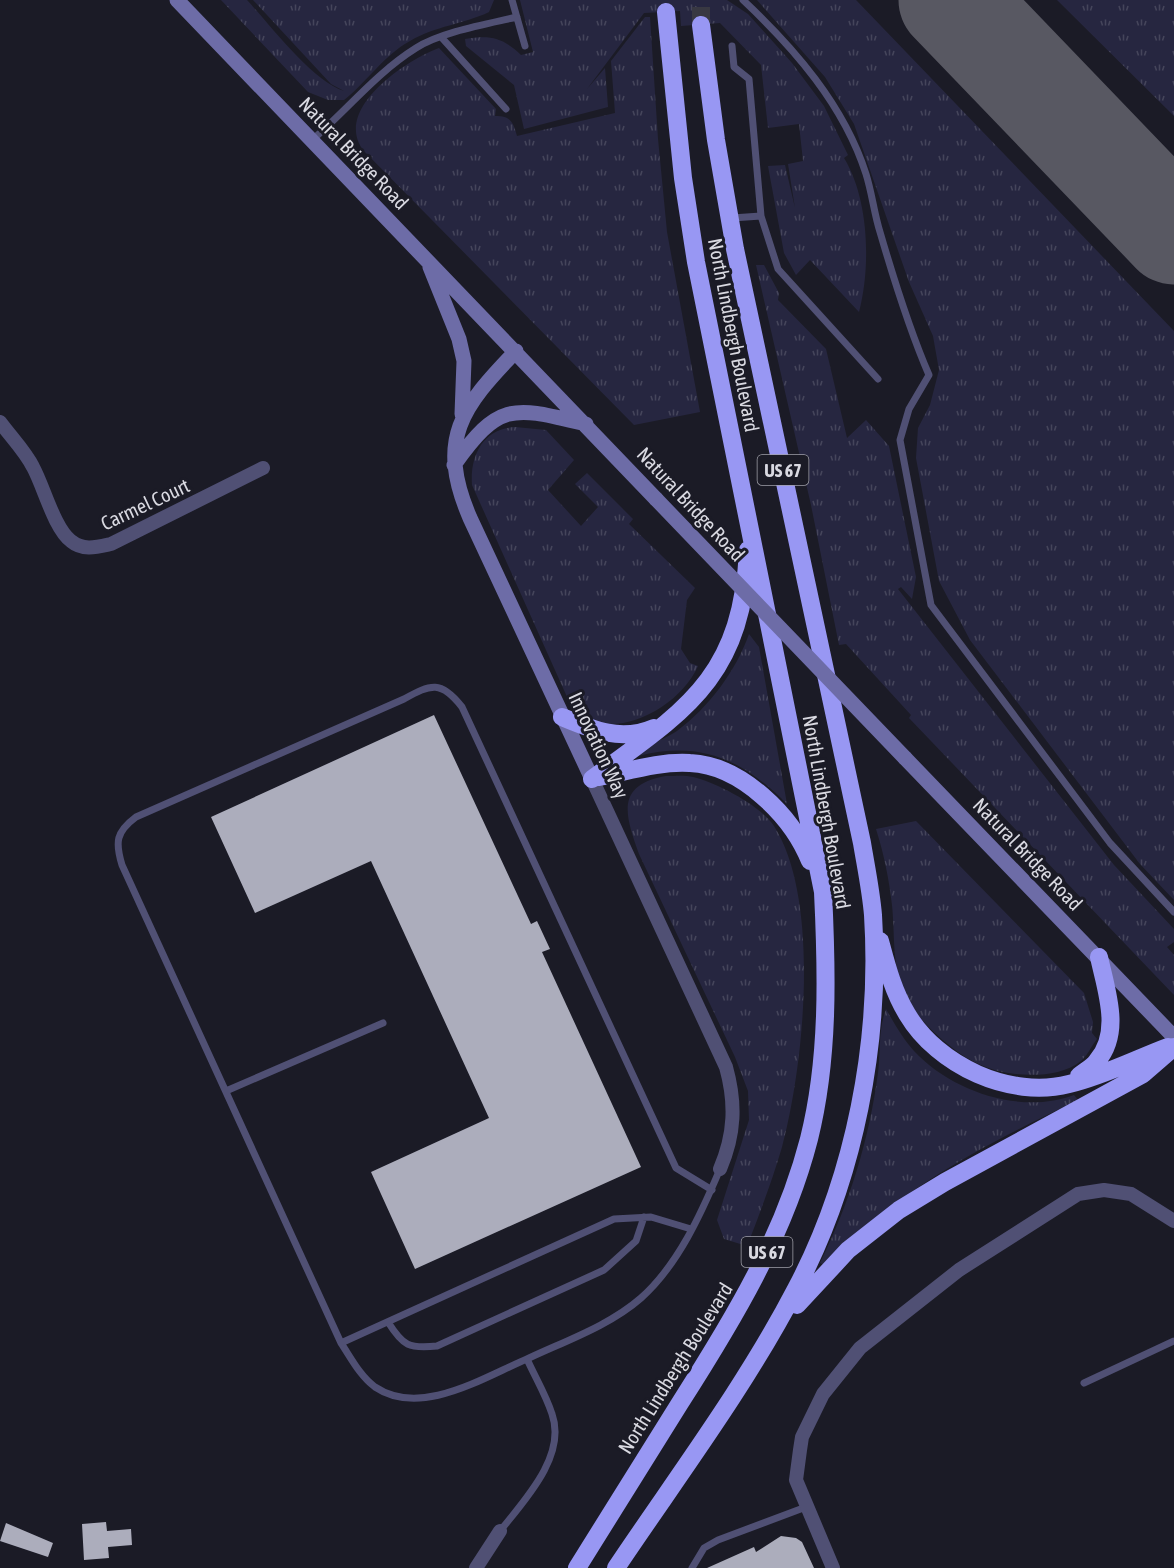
<svg xmlns="http://www.w3.org/2000/svg" width="1174" height="1568" font-family="'Asap Condensed',sans-serif">
  <style>
    .grass { fill: url(#grass-tufts) }
    .lines { fill: none; stroke-linecap: round; stroke-linejoin: round }
    .taxiway { stroke: #585862; stroke-width: 42 }
    .runway { stroke: #585862; stroke-width: 105 }
    .building { fill: #acadbc }
    .highway-tunnel { stroke: #383842; stroke-width: 18; stroke-dasharray: 18 9; stroke-linecap: butt }
    .lane { stroke: #505074; stroke-width: 7 }
    .street { stroke: #505074; stroke-width: 14 }
    .secondary { stroke: #6d6ca7; stroke-width: 15 }
    .highway { stroke: #9897f3; stroke-width: 18 }
    .secondary-bridge { stroke: #6d6ca7; stroke-width: 15 }
    .labels { text-anchor: middle; dominant-baseline: central; stroke-width: 6; stroke-linejoin: round; paint-order: stroke }
    .shield { fill: #1b1b26; stroke: #a0a0a9; stroke-width: 1.5 }
    .shield-label { font-size: 18px; font-weight: bold; fill: #d9d9e1 }
    .street-label { font-size: 20px; fill: #d9d9e1; stroke: #1b1b26 }
  </style>
  <defs>
    <pattern id="grass-tufts" width="24" height="20" patternUnits="userSpaceOnUse" patternTransform="scale(1.5)"><rect width="24" height="20" fill="#262640"/><path d="M3 7l-1-3M5 7V3M7 7l1-3M15 17l-1-3M17 17v-4M19 17l1-3" fill="none" stroke="#45455b"/></pattern>
  </defs>
  <rect width="100%" height="100%" fill="#1b1b26"/>
  <path class="grass" d="M221 0H247C270 25 313 82 344 91L331 84 253 0H494L489 12C464 24 435 26 410 41 384 55 366 83 344 100H328L308 92Z
    M520 0H727L748 14 792 63 824 106 848 155 844 158C869 199 871 266 859 312L810 260 796 275 784 253 768 166 785 165 795 208 788 164 803 161 799 124 768 128 761 65 720 23 681 26 680 11 644 13 587 89 605 68 608 107 524 129 514 85 466 46 465 39C490 35 502 37 521 55L533 52Z
    M757 0H856L1174 331V900L1140 864 970 640 939 581 916 458 918 428 930 405 939 370 933 336 909 282 854 124 825 77Z
    M1057 0H1174V116Z
    M645 17H650L658 139 667 232 700 412 634 425 363 150C333 109 406 60 439 48L496 109 495 116C511 116 513 122 517 136L615 113 611 61Z
    M756 265H764L779 293 778 300 826 349 847 438 866 420 889 446 916 577 912 599 901 587 898 589 1114 865 1174 929V942L1167 947 1174 955V995L909 718 911 715 846 644 839 645 811 505Z
    M515 427 546 430 574 460 548 490 581 526 598 507 575 484 587 473 633 519 629 524 695 588 687 600 681 649 690 663 698 666C683 699 642 726 606 724 594 723 581 714 572 708L472 485C470 455 483 429 515 427Z
    M749 634 759 647 787 804C743 760 701 740 638 756 651 741 662 741 677 731 709 707 736 671 749 634Z
    M666 776C675 776 685 775 693 777 717 783 760 805 774 826 821 900 804 1065 782 1147 772 1181 760 1213 747 1246L724 1239 717 1220 749 1120 748 1091 735 1057 639 854C625 815 615 785 666 776Z
    M916 821 1084 993 1093 1022 1092 1033 1097 1039C1092 1045 1087 1056 1081 1061 1063 1075 1037 1076 1016 1074 992 1072 968 1061 950 1046 932 1032 912 1012 903 990 892 964 895 933 892 905 889 879 884 854 876 829Z
    M886 1009C894 1023 903 1039 914 1051 952 1092 1022 1115 1074 1095L1078 1100C984 1145 898 1189 825 1265L820 1263C850 1202 869 1140 878 1073 881 1051 878 1030 886 1009Z"/>
  <g class="lines">
    <path class="taxiway" d="M1011 62 1174 197"/>
    <path class="runway" d="M951 0 1174 232"/>
  </g>
  <path class="building" d="M434 715 531 924 537 921 550 949 542 952 641 1167 415 1269 371 1172 489 1118 371 861 255 913 211 817Z
    M106 1522 107 1531 131 1529 132 1545 108 1547 109 1558 84 1560 82 1524Z
    M6 1523 53 1543 48 1557 0 1541Z
    M781 1536 796 1538 802 1542 814 1568H707L754 1547 756 1552Z"/>
  <g class="lines">
    <path class="highway-tunnel" d="M701 25V0"/>
    <path class="lane" d="M512 0 525 46
      M743 0C794 48 844 105 866 174 872 193 874 213 880 232 894 280 909 329 929 375L909 409 900 440 931 605 1110 843 1174 912
      M442 38 506 109
      M732 46 734 67 749 79 761 216
      M312 140C347 110 376 73 416 48 441 32 487 24 517 17
      M732 218 761 216 778 269 878 379
      M226 1091 383 1023
      M388 1322C403 1346 409 1349 437 1346L604 1270 636 1241 644 1217
      M341 1343 614 1219 651 1217 691 1229
      M527 1359C484 1377 421 1418 375 1387 360 1376 351 1358 341 1343L122 865C115 842 116 832 136 817L404 699C431 684 441 680 462 707L676 1168 712 1190
      M1084 1383 1174 1341
      M500 1531C524 1501 567 1456 552 1414 546 1395 535 1377 527 1359 565 1341 609 1326 641 1298 678 1265 701 1214 720 1169
      M692 1568 704 1548 718 1540 806 1507"/>
    <path class="street" d="M0 422C11 437 25 451 33 467 44 487 54 528 71 541 83 551 97 547 111 544L263 468
      M592 779 726 1067C736 1103 735 1134 720 1169
      M476 1568 500 1531
      M833 1568 796 1480 800 1450 802 1437 823 1394 860 1348 959 1270 1078 1194 1104 1190 1131 1194 1174 1221"/>
    <path class="secondary" d="M177 0 656 499
      M430 267 459 339 464 361 462 414
      M516 351C462 407 436 439 470 518L592 779
      M454 465C500 400 514 407 586 424
      M905 758 1174 1037"/>
    <path class="highway" d="M562 717C593 730 621 742 654 728
      M599 777C629 771 660 761 690 763 741 765 792 816 810 861
      M592 779C686 710 742 678 748 550
      M880 941C887 967 893 991 907 1014 938 1066 1010 1099 1069 1084 1103 1076 1136 1059 1168 1047
      M1079 1076C1085 1071 1093 1067 1097 1061 1122 1032 1106 990 1099 957
      M797 1305 848 1250 899 1210 945 1182 1143 1074 1174 1047
      M577 1568C611 1513 646 1458 680 1403 733 1320 784 1236 809 1139 829 1059 827 974 823 892L696 262 683 178 666 12
      M616 1568C677 1477 745 1387 796 1289 855 1177 881 1041 873 915 871 891 866 867 862 843L735 249 716 140 701 25"/>
    <path class="secondary-bridge" d="M656 499 905 758"/>
  </g>
  <g class="labels">
    <g class="shield">
      <rect x="757.5" y="455" width="51" height="30" rx="4.5"/>
      <rect x="741.5" y="1237" width="51" height="30" rx="4.5"/>
    </g>
    <g class="shield-label">
      <text x="783" y="470">US 67</text>
      <text x="767" y="1252">US 67</text>
    </g>
    <g class="street-label">
      <text transform="translate(354 153) rotate(46)">Natural Bridge Road</text>
      <text transform="translate(734 335) rotate(79)">North Lindbergh Boulevard</text>
      <text transform="translate(145 504) rotate(-25)">Carmel Court</text>
      <text transform="translate(691 504) rotate(47)">Natural Bridge Road</text>
      <text transform="translate(599 745) rotate(65)">Innovation Way</text>
      <text transform="translate(827 812) rotate(80)">North Lindbergh Boulevard</text>
      <text transform="translate(1028 854) rotate(46)">Natural Bridge Road</text>
      <text transform="translate(675 1368) rotate(-58)">North Lindbergh Boulevard</text>
    </g>
  </g>
</svg>
